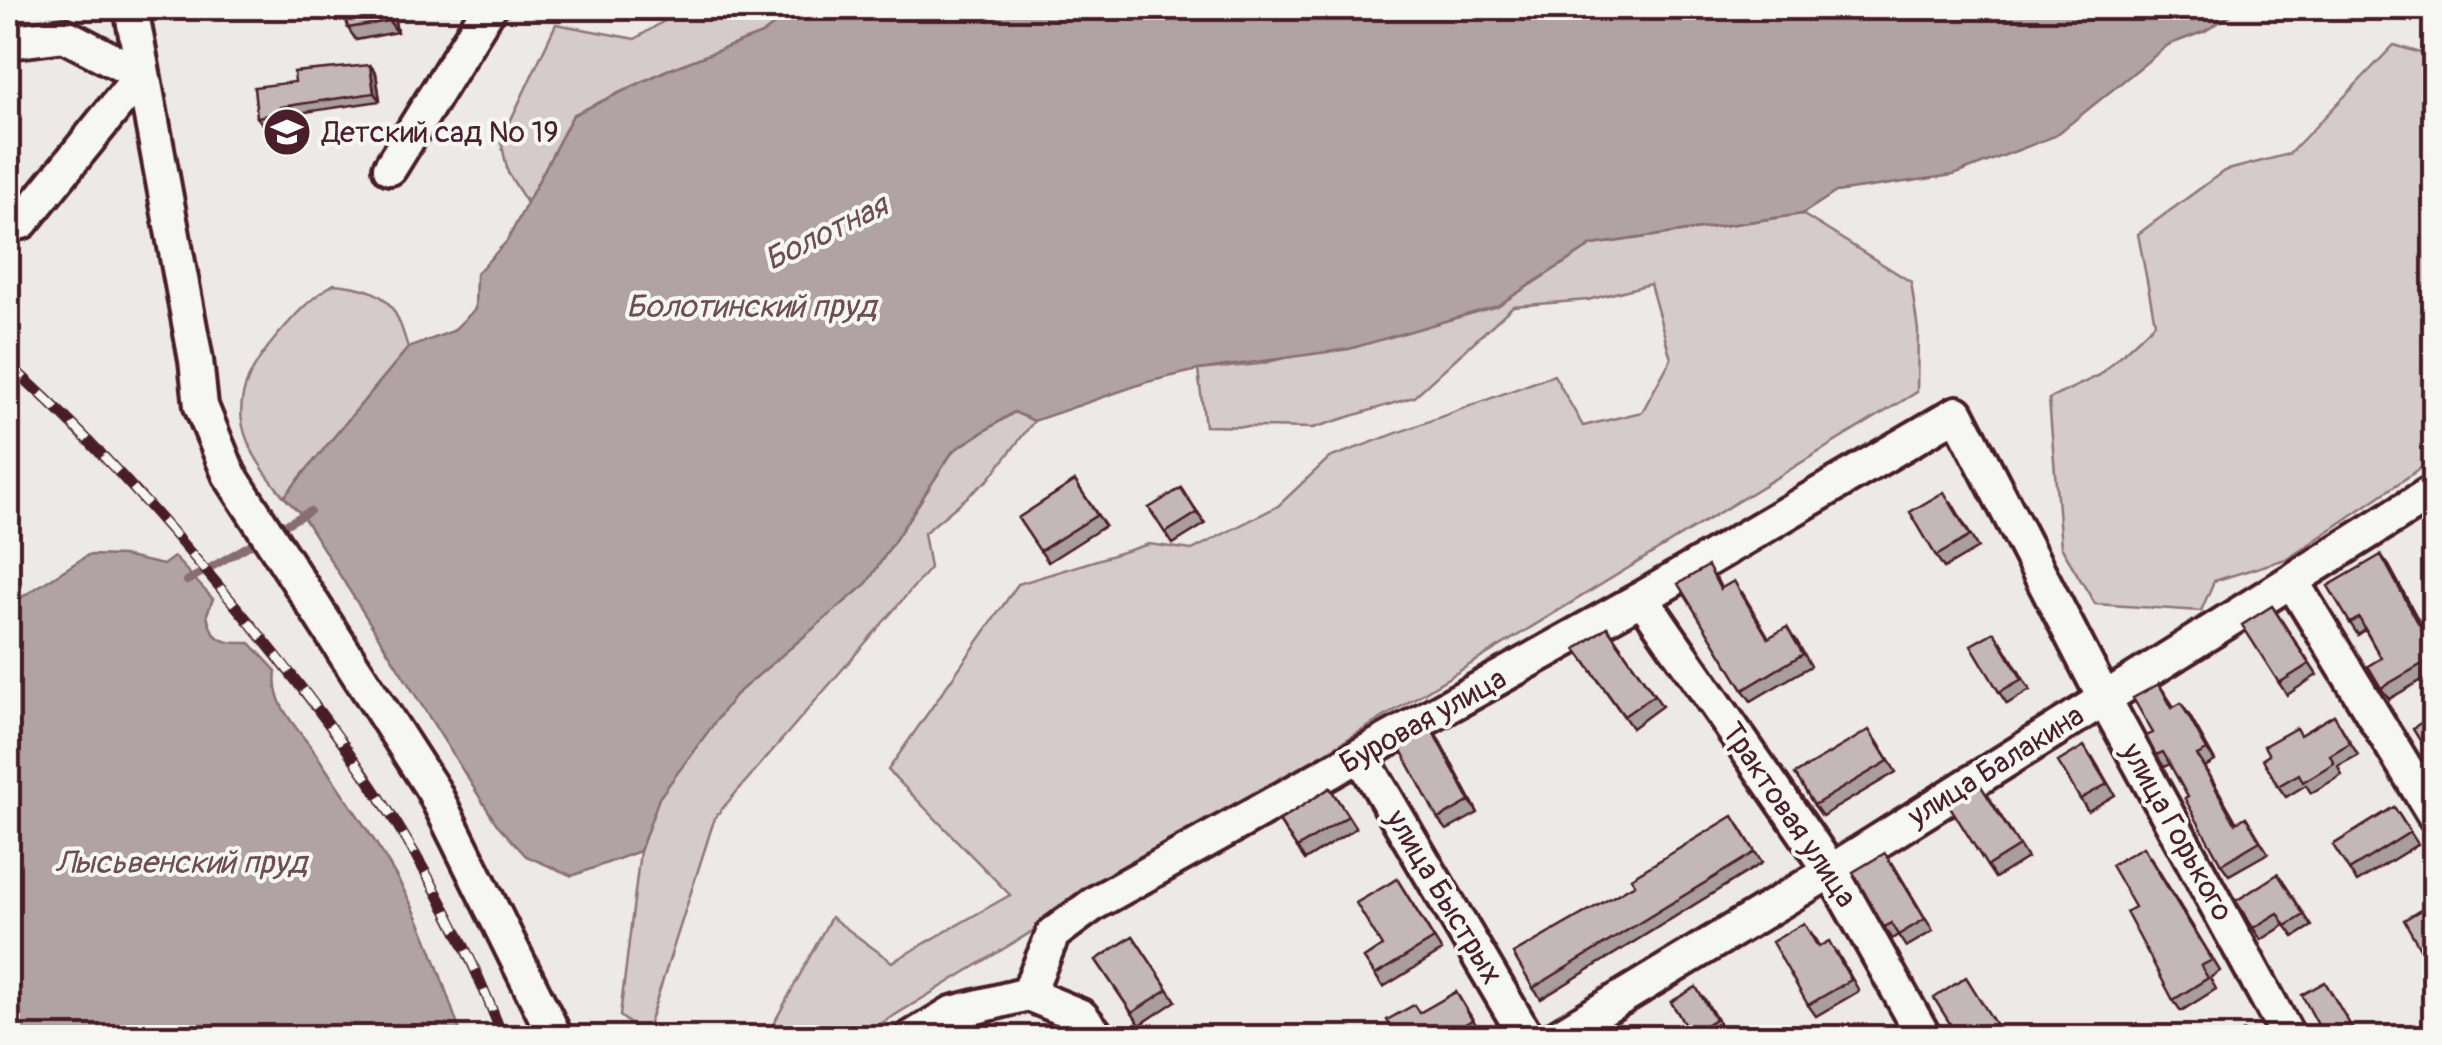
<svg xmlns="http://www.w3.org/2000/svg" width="2442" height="1045" font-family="Pangolin,sans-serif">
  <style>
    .green { fill: #d4cbca; stroke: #8f757a; stroke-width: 2.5 }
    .water { fill: #b1a2a3; stroke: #886e73; stroke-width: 2.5 }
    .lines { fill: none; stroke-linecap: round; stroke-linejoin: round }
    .stream { stroke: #886e73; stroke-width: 8 }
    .minor-casing { stroke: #4a1f2b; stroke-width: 40 }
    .minor { stroke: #f6f6f2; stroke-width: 32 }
    .rail-casing { stroke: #4a1f2b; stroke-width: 11 }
    .rail { stroke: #f6f6f2; stroke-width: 8; stroke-dasharray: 22; stroke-linecap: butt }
    .wall { fill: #a99d9d; stroke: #4a1f2b; stroke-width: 2.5 }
    .shaded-wall { fill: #898080; stroke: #4a1f2b; stroke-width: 2.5 }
    .building { fill: #c4b7b7; stroke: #4a1f2b; stroke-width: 2.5 }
    .labels { text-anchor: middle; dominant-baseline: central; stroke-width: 8; stroke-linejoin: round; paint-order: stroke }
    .poi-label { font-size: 30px; fill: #4a1f2b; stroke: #f6f6f2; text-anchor: start }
    .street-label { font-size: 30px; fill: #4a1f2b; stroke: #f6f6f2 }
    .water-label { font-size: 32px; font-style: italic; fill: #6e4d55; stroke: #f6f6f2 }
  </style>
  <rect width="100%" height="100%" fill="#ece9e6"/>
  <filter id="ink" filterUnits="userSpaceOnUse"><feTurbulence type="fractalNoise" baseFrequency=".01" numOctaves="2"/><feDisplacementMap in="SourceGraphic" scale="20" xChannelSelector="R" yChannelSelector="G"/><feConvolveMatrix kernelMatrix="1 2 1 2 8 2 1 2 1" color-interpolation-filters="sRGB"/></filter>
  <g filter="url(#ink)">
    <path class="green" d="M685 8H797L762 34 665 71 573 115 527 203 508 173 501 141 556 24 635 39Z
      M2394 45 2434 57V459L2289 558 2214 581 2201 611 2095 604 2061 547 2049 399 2100 375 2155 323 2138 234 2224 171 2289 154Z
      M1802 214 1911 282 1918 330 1917 392 859 1037 766 1038 831 917 892 962 1010 895 888 770 1018 584 1149 544 1192 550 1278 506 1329 458 1554 375 1583 426 1642 412 1671 359 1650 284 1588 300 1513 306 1414 397 1313 428 1205 426 1198 370 1260 364 1497 306 1592 245Z
      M334 284C384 289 394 299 408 348L284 497C234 436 223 399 277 336 295 315 310 298 334 284Z
      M1015 412 1034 421 989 479 924 533 930 568 715 817 645 1036 620 1016 640 851 658 798 735 695 867 583 953 451Z"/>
    <path class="water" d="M797 8H2242L2205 31 2168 45 2055 136 1953 175 1836 192 1802 214 1592 245 1497 306 1349 349 1198 370 1147 382 1034 421 1014 412 953 451 867 583 735 695 659 798 640 851 572 876 526 856 496 823 302 515 284 497 408 348 453 331 475 309 476 274 507 241 573 115 665 71 762 34Z
      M88 555 123 556 163 565 174 557 213 599 207 614C211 641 225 644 250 643L276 671C271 707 299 728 318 757 352 808 390 859 416 914 435 953 447 997 462 1037H8V606Z"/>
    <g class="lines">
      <path class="stream" d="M274 531 310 511
        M187 581 262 538"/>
      <g class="minor-casing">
        <path id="minor" d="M131 8 196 360 201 406 229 474 433 790 556 1038
          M8 42 64 35 141 75
          M390 168 489 8
          M22 222 141 75
          M2293 583 2434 815
          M1642 598 1831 871 1925 1038
          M1361 756 1527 1038
          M1028 994 1081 1016 1099 1038
          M911 1038 952 1013 1028 994 1053 934 1095 903 1642 598 1957 413 2104 698 2289 1038
          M1555 1038 1831 871 2434 491"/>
      </g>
      <use href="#minor" class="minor"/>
      <g class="rail-casing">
        <path id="rail" d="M8 364C82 429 148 503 212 578 331 717 439 864 503 1038"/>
      </g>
      <use href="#rail" class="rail"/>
    </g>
    <path class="wall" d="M393 11 397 32 356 40 348 28Z
      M370 65 376 73 380 101 285 115 286 121 263 125 257 117 295 82Z
      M1075 481 1105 526 1048 562 1018 518Z
      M1189 499 1205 524 1173 544 1149 508Z
      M1952 503 1978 548 1944 568 1936 556Z
      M2381 555 2389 566 2434 649V673L2389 699 2381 688V658L2365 630 2358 635 2350 623Z
      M1716 578 1721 588 1742 592 1769 638H1795L1811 666 1751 701 1743 690Z
      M2272 606 2317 675 2287 695 2279 683Z
      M1607 627 1662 706 1632 728 1576 649Z
      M2002 643 2030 690 2007 704 1999 692Z
      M2159 684 2174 707 2189 715 2215 761 2205 767 2237 823 2246 817 2268 853 2229 875 2221 864 2188 797 2170 764 2164 767 2156 755 2153 733Z
      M2334 715 2358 755 2338 766 2342 775 2311 793 2306 785 2286 797 2278 786 2300 735Z
      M1432 730 1440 742 1478 813 1447 830 1438 819Z
      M1877 741 1896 772 1822 816 1814 805Z
      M2093 758 2115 795 2088 811 2080 799Z
      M1330 788 1356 828 1305 860 1279 821Z
      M1989 797 2027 858 1995 878 1987 866Z
      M2394 807 2418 844 2357 882 2333 845Z
      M1740 827 1762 863 1541 999 1533 988Z
      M2151 858 2220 971 2210 978 2216 989 2181 1011 2173 1000 2135 907Z
      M1893 864 1933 931 1906 947 1898 935 1892 939 1884 927Z
      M2278 874 2312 926 2294 937 2285 925 2261 940 2253 928Z
      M1397 879 1442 951 1383 987 1364 958 1382 946Z
      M1812 934 1819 946 1837 952 1859 991 1816 1016 1808 1005Z
      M1133 936 1176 1001 1140 1025 1096 960Z
      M1456 992 1480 1031 1469 1038H1397L1420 1013Z
      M1704 998 1723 1030 1711 1038H1694L1671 1002Z"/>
    <path class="shaded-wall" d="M387 8H391L393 11 397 32 389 21Z
      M370 65 376 73 380 101 374 93Z
      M2381 555 2389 566 2434 649V652Z
      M2181 703 2189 715 2215 761 2207 750Z
      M1432 730 1440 742 1478 813 1470 801Z
      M2197 755 2205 767 2243 835 2235 823Z"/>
    <path class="building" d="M344 8H387L389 21 348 28Z
      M370 65 374 93 280 107 281 113 257 117 254 87 295 82 294 72Z
      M1075 481 1097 515 1040 551 1018 518Z
      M1181 488 1197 513 1165 533 1149 508Z
      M1944 492 1970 536 1936 556 1910 512Z
      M2381 555 2434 652V657L2381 688 2368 666 2381 658 2359 618 2350 623 2328 586Z
      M1708 566 1720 589 1734 581 1768 638 1787 627 1803 654 1743 690 1678 584Z
      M2272 606 2309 664 2279 683 2242 625Z
      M1607 627 1654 695 1624 716 1576 649Z
      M1994 632 2022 679 1999 692 1971 645Z
      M2159 684 2172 708 2181 703 2207 750 2197 755 2235 823 2246 817 2260 841 2221 864 2185 799 2188 797 2163 752 2156 755 2146 736 2153 733 2133 698Z
      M2434 714V757L2432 759 2413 728Z
      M2334 715 2350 743 2330 755 2334 763 2303 782 2299 774 2278 786 2263 759 2269 755 2264 746 2296 728 2300 735Z
      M1432 730 1470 801 1438 819 1400 748Z
      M1869 730 1888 761 1814 805 1795 774Z
      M2084 746 2107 784 2080 799 2058 762Z
      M1981 786 2019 846 1987 866 1949 805Z
      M1330 788 1348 816 1297 848 1279 821Z
      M2394 807 2410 832 2349 870 2333 845Z
      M1733 816 1755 852 1533 988 1513 954 1635 884 1631 878Z
      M2143 847 2212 960 2201 966 2208 978 2173 1000 2126 912 2135 907 2111 865Z
      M1885 853 1925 919 1898 935 1891 923 1884 927 1853 872Z
      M2278 874 2304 915 2286 926 2278 913 2253 928 2236 901Z
      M1397 879 1434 939 1375 975 1364 958 1382 946 1356 903Z
      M2434 902V973L2404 920Z
      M1804 923 1818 947 1829 941 1851 980 1808 1005 1772 942Z
      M1133 936 1168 989 1132 1013 1096 960Z
      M1966 977 2004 1038H1959L1934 998Z
      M2325 982 2358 1038H2325L2302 995Z
      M1696 987 1715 1019 1691 1034 1671 1002Z
      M1456 992 1472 1020 1441 1038H1397L1387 1020 1414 1005 1419 1013Z
      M1636 1029 1641 1038H1622Z
      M2244 1031 2247 1038H2231Z"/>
  </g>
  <defs>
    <g id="school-disc" transform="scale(2.5)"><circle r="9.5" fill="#4a1f2b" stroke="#f6f6f2"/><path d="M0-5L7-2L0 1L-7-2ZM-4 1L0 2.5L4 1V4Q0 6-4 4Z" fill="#fff"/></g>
  </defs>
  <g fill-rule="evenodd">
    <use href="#school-disc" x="287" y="132"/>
  </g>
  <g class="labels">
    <g class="poi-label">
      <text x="322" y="132">Детский сад № 19</text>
    </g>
    <g class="street-label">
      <text transform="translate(1423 721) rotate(-29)">Буровая улица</text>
      <text transform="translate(1996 766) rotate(-32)">улица Балакина</text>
      <text transform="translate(1789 815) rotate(56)">Трактовая улица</text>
      <text transform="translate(2177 832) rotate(61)">улица Горького</text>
      <text transform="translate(1444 897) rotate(59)">улица Быстрых</text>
    </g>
    <g class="water-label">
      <text transform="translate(826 233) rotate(-26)">Болотная</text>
      <text x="751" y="307">Болотинский пруд</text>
      <text x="181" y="863">Лысьвенский пруд</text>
    </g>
  </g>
  <rect width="2442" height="1045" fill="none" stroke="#f6f6f2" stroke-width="40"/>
  <rect x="20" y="20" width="2402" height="1005" fill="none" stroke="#4a1f2b" stroke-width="4" filter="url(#ink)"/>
</svg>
